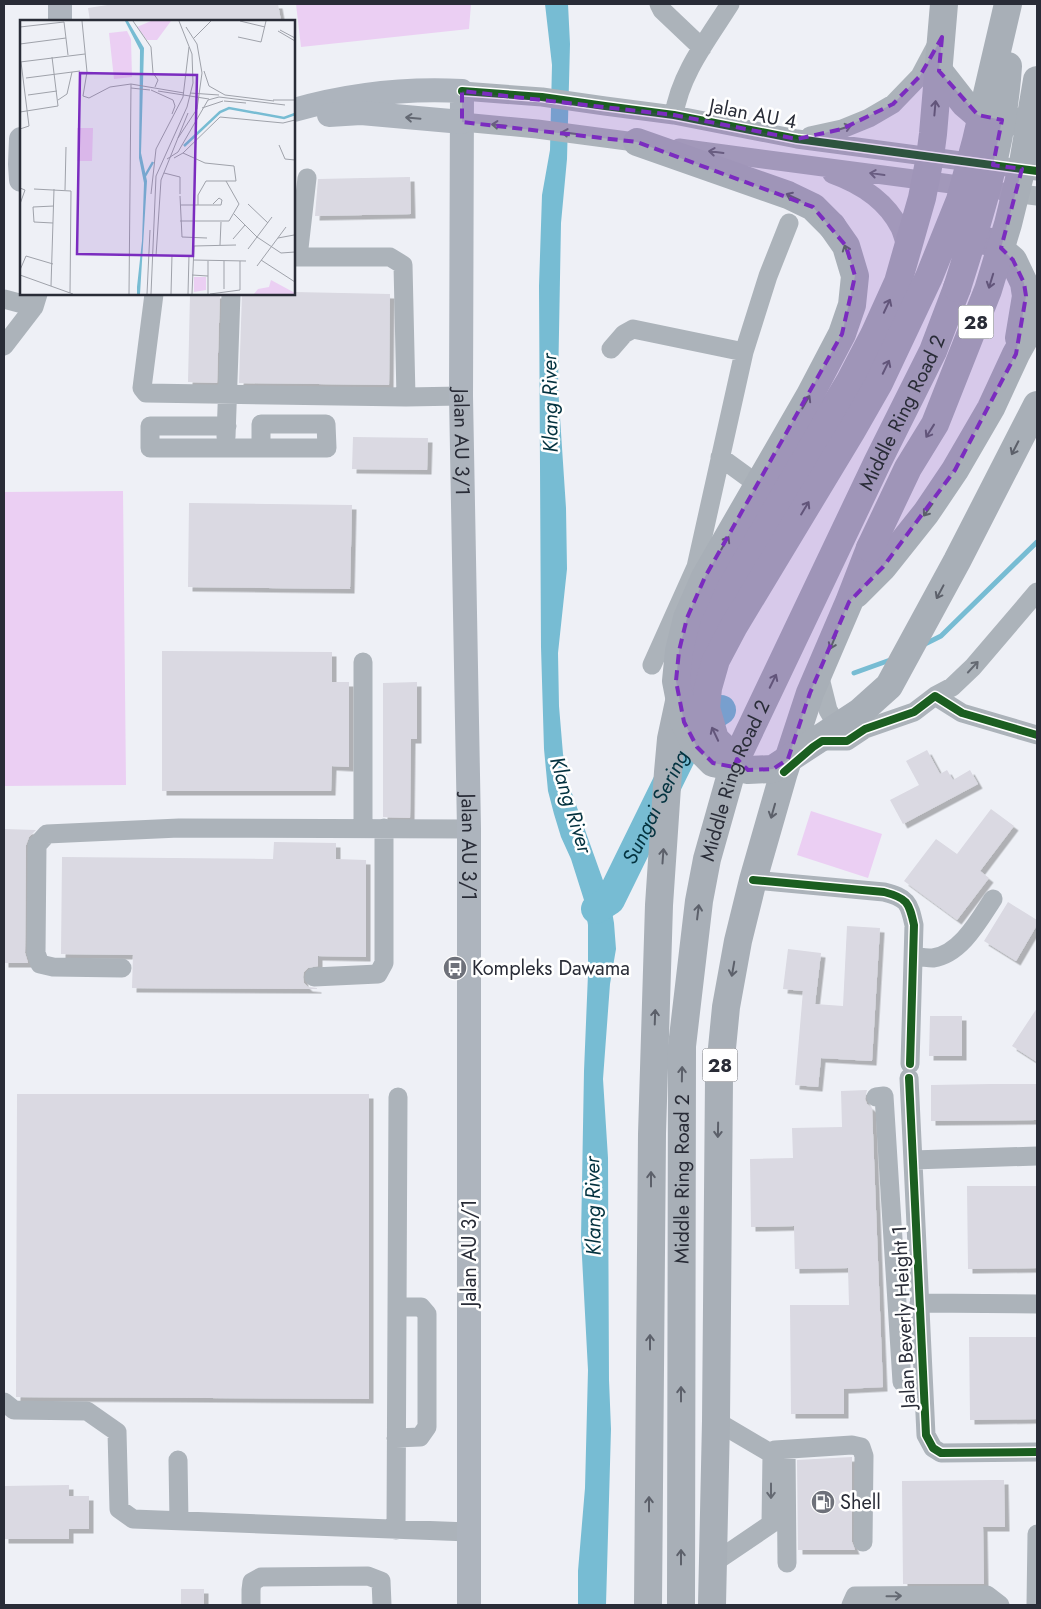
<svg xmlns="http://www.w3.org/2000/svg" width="1041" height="1609" font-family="Jost,sans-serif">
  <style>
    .green { fill: #ebcff3 }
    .water { fill: #77bcd3 }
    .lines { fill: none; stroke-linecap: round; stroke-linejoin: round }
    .stream { stroke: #77bcd3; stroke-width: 5 }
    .river { stroke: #77bcd3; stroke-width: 30 }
    .building { fill: #dad9e2; filter: url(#shadow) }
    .minor { stroke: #acb3ba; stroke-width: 19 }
    .major { stroke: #adb4bd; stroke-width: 24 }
    .highway { stroke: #a8afb7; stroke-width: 28 }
    .highway-bridge { stroke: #a8afb7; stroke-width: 28 }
    .cycleway-casing { stroke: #fff; stroke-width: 11 }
    .cycleway { stroke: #1b5e20; stroke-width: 8 }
    .oneway { stroke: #5c606a }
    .oneway2 { stroke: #646973 }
    .oneway3 { stroke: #646972 }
    .marked { fill: #7b2cbf; fill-opacity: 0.2; stroke: #7b2cbf; stroke-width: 4; stroke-dasharray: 10 6; stroke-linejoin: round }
    .labels { text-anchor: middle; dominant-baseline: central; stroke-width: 5; stroke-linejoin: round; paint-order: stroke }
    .shield { fill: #fff; stroke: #696b73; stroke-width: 1 }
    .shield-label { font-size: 19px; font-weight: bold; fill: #292c37 }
    .street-label { font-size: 20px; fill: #292c37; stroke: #fff }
    .poi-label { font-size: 20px; fill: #292c37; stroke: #fff; text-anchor: start }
    .water-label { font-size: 21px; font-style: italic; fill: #03323f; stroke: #fff }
    .inset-river { fill: none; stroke: #77bcd3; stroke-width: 2.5 }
    .inset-road { fill: none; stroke: #9fa2aa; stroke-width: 1 }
    .view { fill: #7b2cbf; fill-opacity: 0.15; stroke: #7b2cbf; stroke-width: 2.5 }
    .inset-edge { fill: none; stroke: #292c37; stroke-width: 2.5 }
  </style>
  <defs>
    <filter id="shadow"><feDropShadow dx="4.5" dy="4.5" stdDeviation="0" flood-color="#0004"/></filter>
  </defs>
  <rect width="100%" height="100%" fill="#eef0f6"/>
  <path class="green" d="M296 4H471L469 29 301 47Z
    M123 491 126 785 4 786V492Z
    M811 811 882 834 868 878 797 855Z"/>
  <path class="water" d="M545 4H568L570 44 567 159 561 223 558 387 566 508 567 569 558 653 559 706 563 754 569 785 610 900 614 923 616 949 610 984 603 1079 608 1158 609 1380 611 1429 606 1605H578V1571L585 1488 588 1370 581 1238 584 1071 588 974V925L584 900 571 859 561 837 554 814 548 791 544 749 541 647 539 286 542 195 550 150 552 65Z"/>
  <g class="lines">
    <path class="stream" d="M923 645 941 636 1037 542
      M854 673 893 659"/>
    <path class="river" id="s1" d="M596 909 610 900 695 727 721 710"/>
  </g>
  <path class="building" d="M114 4H278L281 21H90L88 8Z
    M410 177 411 214 315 216 318 179Z
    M294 292 390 294 389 385 239 383 242 294H294Z
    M190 294H220L217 383 188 382Z
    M353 437 428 438 427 470 352 469Z
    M189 503 352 505 350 589 188 587Z
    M162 651 332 652V682H349V767L332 766 331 791H162Z
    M417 682V739H411L410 818 383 817V683Z
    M927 750 940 774 947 770 953 780 970 770 978 784 903 824 890 800 919 785 906 761Z
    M991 809 1014 826 980 871 989 878 957 920 904 881 936 839 957 854Z
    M4 829 36 830 29 837 26 845 25 953 28 963H4Z
    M274 842 336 843V859L366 860V957L318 956V966L308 968 304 972 303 977 304 983 308 987 317 988V989L132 988 133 955 61 954 62 857 273 859Z
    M1008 902 1037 920V925L1016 961 984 941Z
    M847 926 880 928 872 1061 821 1058 818 1087 795 1085 803 991 783 989 788 949 821 953 815 1004 843 1006Z
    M1037 1008V1062L1012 1046Z
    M930 1016H962V1056H929Z
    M991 1084H1037V1120L931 1121V1085Z
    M867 1090 865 1099 867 1104 872 1108 883 1387 844 1389V1414H791L790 1305H849L848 1268 795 1269 794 1226 751 1227 750 1159 793 1158 792 1128 842 1127 841 1091Z
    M17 1094H369V1399L16 1397Z
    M967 1186H1037V1268L968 1269Z
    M969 1337H1037V1419L970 1420Z
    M852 1457V1542L855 1550H798L797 1460Z
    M995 1480H1004L1005 1527H983L984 1584H903L902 1481Z
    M69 1485V1496H89V1529H69V1539H4V1486Z
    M181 1589H204V1605H181Z"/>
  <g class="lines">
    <path class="minor" d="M659 4 662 10 702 48
      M462 91 542 97 605 106 674 115 797 139 1037 171
      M674 115C680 74 708 39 730 4
      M462 122 537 129 650 144
      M810 136 842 129 869 118 893 104 920 76 937 44
      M679 148 974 187
      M832 174C860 184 886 200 900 228 903 235 905 243 907 250
      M1004 192 1037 196
      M294 257H390L403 265 406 397
      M298 257 307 178
      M154 294 142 388 146 393 406 397 461 396
      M4 299 34 307
      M4 346 34 307 38 294
      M611 349 624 334 633 329 744 352
      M227 426H150V448H327L326 424H261V448
      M226 437 231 294
      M720 457 768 492
      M652 665 696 567 744 352 768 276 789 223
      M819 674 828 710 832 717 853 726
      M935 696 952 687 973 667 1037 592
      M817 745 822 741H847L865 729 914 712 935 696 962 713 1037 735
      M363 828V662
      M753 880 884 892C907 898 909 902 914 925L910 1064
      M914 956C920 957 927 958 933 958 961 954 979 920 993 899
      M122 968 53 967 40 964 36 953 37 845 47 834 179 828 469 829
      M314 977 378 974 384 963V828
      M909 1078 926 1435 933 1448 941 1453 1037 1452
      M876 1097 884 1096 902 1382 923 1381
      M913 1160 1037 1156
      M919 1303 1037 1304
      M4 1402 14 1410 87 1411 117 1432 119 1509 133 1519 469 1532
      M396 1438 420 1437 427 1427V1314L421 1307H397
      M786 1450 787 1563
      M772 1454 775 1450 852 1445 861 1447 864 1456 863 1542
      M178 1460 179 1521
      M396 1530 398 1097
      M712 1564 771 1524 772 1454 716 1421
      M251 1605V1590L252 1582 261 1577 368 1576 381 1581 382 1605
      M851 1605 855 1596 987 1595 1000 1605
      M1036 1605 1037 1534"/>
    <g class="major">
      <path d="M60 21V4"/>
      <path id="s2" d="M294 110C347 95 406 88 462 91L461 396 469 829V1605"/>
      <path d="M329 115 361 113 462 122"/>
      <path d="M21 139 20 164 21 180"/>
    </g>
    <g class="highway">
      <path d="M939 71 964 103 978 115 999 120 1020 122 1037 117"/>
      <path d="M637 142 788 195 813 207 832 226"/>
      <path d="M950 238 958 236 991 242 1013 260 1024 283 1026 296 1019 338"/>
      <path d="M856 594 883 567 926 513 955 470 991 408 1016 354 1037 316"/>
      <path d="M648 1605 652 1134 659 905 668 772 671 739 680 697 689 665 711 617 733 575 850 381 874 335 898 282 922 198 930 157 933 134 944 4"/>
      <path id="s3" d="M681 1605 682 1046 699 901 707 859 731 774 740 751 878 461 933 351 957 288"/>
      <path d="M712 1605 716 1421 719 1079 726 1007 738 941 753 880 784 772 810 693 849 602 870 548"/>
    </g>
    <path class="highway-bridge" d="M832 226 846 246 855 276 852 305 842 334 810 395 705 577 687 618 679 651 676 681 684 722 697 747 713 763 748 770 773 769 860 712 889 686 957 561 1037 405
      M957 288C980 216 1003 143 1008 66
      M870 548 908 468 935 424 988 290 1008 224 1023 163 1037 80
      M741 764 715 739 706 708 708 688 716 660 734 626 851 432 879 383 929 277 960 200 976 141 1008 4"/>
    <g class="cycleway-casing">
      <path id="cycleway" d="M462 91 542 97 605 106 674 115 797 139 1037 171
        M784 772 813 747 822 741H847L865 729 914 712 935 696 962 713 1037 735
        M753 880 884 892C907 898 909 902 914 925L910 1064
        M909 1078 926 1435 933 1448 941 1453 1037 1452"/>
    </g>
    <use href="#cycleway" class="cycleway"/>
  </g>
  <defs><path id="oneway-shaft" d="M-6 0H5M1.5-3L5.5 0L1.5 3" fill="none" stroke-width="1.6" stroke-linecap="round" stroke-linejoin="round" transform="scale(1.25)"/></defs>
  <g class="oneway">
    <use href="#oneway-shaft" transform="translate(935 108) rotate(-85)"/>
    <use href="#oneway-shaft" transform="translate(793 197) rotate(-155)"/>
    <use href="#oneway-shaft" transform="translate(847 252) rotate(-110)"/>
    <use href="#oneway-shaft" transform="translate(991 281) rotate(107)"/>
    <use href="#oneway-shaft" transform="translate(887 306) rotate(-65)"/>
    <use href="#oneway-shaft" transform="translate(886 367) rotate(-64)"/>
    <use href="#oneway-shaft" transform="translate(806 402) rotate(-60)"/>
    <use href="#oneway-shaft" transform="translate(930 431) rotate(122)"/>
    <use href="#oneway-shaft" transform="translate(1015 448) rotate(117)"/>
    <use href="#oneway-shaft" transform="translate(805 508) rotate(-59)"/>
    <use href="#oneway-shaft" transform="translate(928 510) rotate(126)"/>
    <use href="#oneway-shaft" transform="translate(725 543) rotate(-60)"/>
    <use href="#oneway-shaft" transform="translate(940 592) rotate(118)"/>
    <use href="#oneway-shaft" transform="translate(833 642) rotate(112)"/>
    <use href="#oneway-shaft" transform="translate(773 681) rotate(-64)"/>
    <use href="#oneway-shaft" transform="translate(715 734) rotate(-115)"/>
    <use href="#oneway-shaft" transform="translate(773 811) rotate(106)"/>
    <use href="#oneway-shaft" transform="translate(663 856) rotate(-86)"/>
    <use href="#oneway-shaft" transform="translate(698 912) rotate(-83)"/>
    <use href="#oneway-shaft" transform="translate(733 969) rotate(100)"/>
    <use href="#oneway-shaft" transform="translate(655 1017) rotate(-88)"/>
    <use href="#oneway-shaft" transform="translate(682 1074) rotate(-89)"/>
    <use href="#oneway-shaft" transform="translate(718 1130) rotate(91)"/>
    <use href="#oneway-shaft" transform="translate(651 1179) rotate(-90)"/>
    <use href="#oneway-shaft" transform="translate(650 1342) rotate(-90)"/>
    <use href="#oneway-shaft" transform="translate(681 1394) rotate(-90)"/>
    <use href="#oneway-shaft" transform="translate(649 1504) rotate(-90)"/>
    <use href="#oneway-shaft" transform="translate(681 1557) rotate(-90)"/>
  </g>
  <use class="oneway2" href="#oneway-shaft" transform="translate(413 118) rotate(-175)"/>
  <g class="oneway3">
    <use href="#oneway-shaft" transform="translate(499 125) rotate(-175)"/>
    <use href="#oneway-shaft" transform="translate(844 128) rotate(-18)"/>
    <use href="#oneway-shaft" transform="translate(569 133) rotate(-173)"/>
    <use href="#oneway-shaft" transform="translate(716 152) rotate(-173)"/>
    <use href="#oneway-shaft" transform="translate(877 174) rotate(-172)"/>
    <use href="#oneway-shaft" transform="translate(973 667) rotate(-47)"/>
    <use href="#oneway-shaft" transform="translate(771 1491) rotate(90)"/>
    <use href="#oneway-shaft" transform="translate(894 1596) rotate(-1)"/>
  </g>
  <path class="marked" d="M942 37 939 71 978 115 1002 120 993 165 1022 169 1001 248 1013 260 1024 283 1026 296 1016 354 955 470 883 567 849 602 810 693 788 759 773 769 748 770 737 759 734 767 713 763 697 747 684 722 676 681 679 651 687 618 705 577 842 334 855 276 846 246 813 207 637 142 462 122V91L674 115 797 139 842 129 893 104 920 76Z"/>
  <defs>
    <g id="bus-disc" transform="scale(1.25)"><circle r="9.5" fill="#6e717a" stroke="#fff"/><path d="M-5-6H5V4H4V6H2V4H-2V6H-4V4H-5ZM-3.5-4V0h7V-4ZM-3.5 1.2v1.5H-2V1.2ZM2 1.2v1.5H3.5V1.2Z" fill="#fff"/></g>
    <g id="fuel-disc" transform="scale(1.25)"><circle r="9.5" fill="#6e717a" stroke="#fff"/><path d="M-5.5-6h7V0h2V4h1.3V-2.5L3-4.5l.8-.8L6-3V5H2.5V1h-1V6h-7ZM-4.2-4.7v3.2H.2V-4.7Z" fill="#fff"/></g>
  </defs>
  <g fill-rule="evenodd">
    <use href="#bus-disc" x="455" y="968"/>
    <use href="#fuel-disc" x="823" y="1502"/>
  </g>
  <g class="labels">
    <g class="shield">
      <rect x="958.5" y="305.5" width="35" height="33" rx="4"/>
      <rect x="702.5" y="1048.5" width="35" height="33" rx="4"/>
    </g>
    <g class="shield-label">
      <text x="976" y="322">28</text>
      <text x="720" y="1065">28</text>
    </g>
    <g class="street-label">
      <text transform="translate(753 114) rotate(11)">Jalan AU 4</text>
      <text stroke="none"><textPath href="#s3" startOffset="1236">Middle Ring Road 2</textPath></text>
      <text stroke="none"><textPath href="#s2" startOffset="521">Jalan AU 3/1</textPath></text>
      <text stroke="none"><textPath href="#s3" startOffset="831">Middle Ring Road 2</textPath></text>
      <text stroke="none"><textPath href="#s2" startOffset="926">Jalan AU 3/1</textPath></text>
      <text stroke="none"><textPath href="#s3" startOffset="426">Middle Ring Road 2</textPath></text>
      <text transform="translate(469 1253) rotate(-90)">Jalan AU 3/1</text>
      <text transform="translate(904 1317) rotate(-93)">Jalan Beverly Height 1</text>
    </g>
    <g class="poi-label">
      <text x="472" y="968">Kompleks Dawama</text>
      <text x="840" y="1502">Shell</text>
    </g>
    <g class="water-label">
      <text transform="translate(550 403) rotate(-91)">Klang River</text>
      <text transform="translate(571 805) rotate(73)">Klang River</text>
      <text stroke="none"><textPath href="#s1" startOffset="120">Sungai Sering</textPath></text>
      <text transform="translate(593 1206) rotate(-91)">Klang River</text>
    </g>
  </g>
  <g transform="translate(20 20)">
    <rect width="275" height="275" fill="#eef0f6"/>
    <path d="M131 1H151L137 20H127L117 7ZM107 11 111 19 112 57 94 59 89 13ZM57 108H73L72 141H57ZM174 257H186V270L174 272ZM251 260 275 273V274H234L238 269 249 267Z" fill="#ebcff3"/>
    <path d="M105 1H108L124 28 121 133 127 161 120 274H117V267L122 221 124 163 119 138 120 30Z" fill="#77bcd3"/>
    <path class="inset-river" d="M164 126 200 92 209 88 264 98 275 94M125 156 133 142"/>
    <path class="inset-road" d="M62 1 67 52 63 76 69 78 90 67 111 64 109 274M113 1 131 27 133 53 138 60 135 67M220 1 245 7M44 2 48 35M0 7 44 2M260 10 275 18M258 11 275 21M218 17 241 22 246 1M174 18 191 1M0 24 46 18M0 42 65 34M184 51 189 66 205 75M6 58 60 51M111 64 164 73M111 68 130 70M131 70 153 80 155 86 152 94M138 71 189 79M170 73 199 75M8 75 37 71M205 75 254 81M38 80 47 74 52 52M253 80H275M204 81 226 83M182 88 203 81M0 92 38 86 32 37M0 109 9 106 1 42M158 118 177 89 182 53 177 24 166 7M259 125 265 139 275 140M163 133 200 97 263 103 275 100M154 138 163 133 185 143 214 146 216 161H186L178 175V185M147 139 158 132 188 80 199 77 265 85M144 153 160 157V174M0 168 5 170 0 184M14 169 51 171 50 273M45 170 46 127M131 174 136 129 163 77 169 27M160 176 162 217 187 218M228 184 248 203M161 185H201L202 180 199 178 193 184M214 194 237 217 261 233 275 232M160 201H209L219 184 206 161M33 203 14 202 13 187 34 186M258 218 274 215M213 219 225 205M200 225 201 202M228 229 252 197M136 236 141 160 168 93M173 240 226 241M241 240 275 262M237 246 266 207M0 250 6 236 33 244M0 255 53 274M172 255 188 256M31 266 34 169M204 269V241M127 274 130 210M131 274 136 156 167 87 173 63 172 34 159 1M151 274 152 235M168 274 169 235M172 274 174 226 216 225M188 274V241M190 274 220 270V241"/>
    <path class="view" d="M60 53 177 55 173 236 57 234Z"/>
    <rect width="275" height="275" class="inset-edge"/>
  </g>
  <rect width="1041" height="1609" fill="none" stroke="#292c37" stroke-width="10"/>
</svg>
